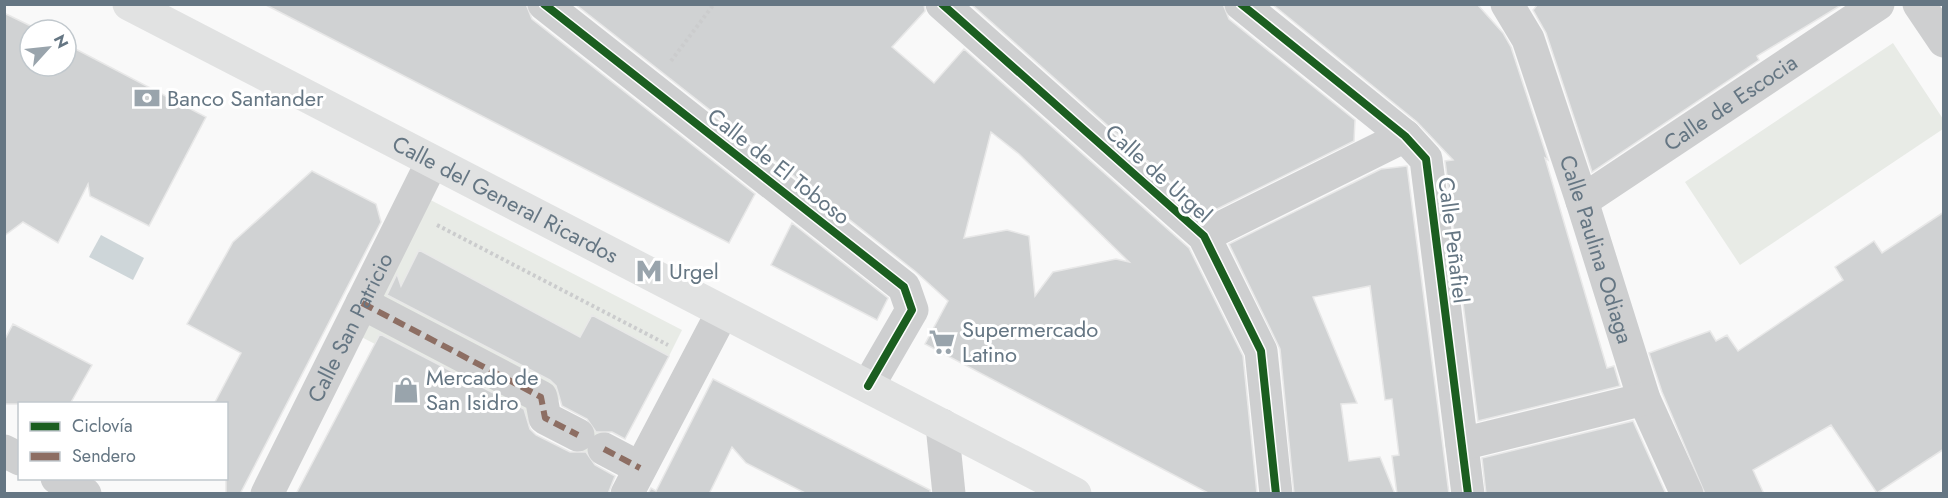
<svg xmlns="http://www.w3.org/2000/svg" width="1948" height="498" font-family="Jost,sans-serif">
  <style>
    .green { fill: #e8ebe6 }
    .water { fill: #ced6d9 }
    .building { fill: #d0d2d3; stroke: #e8e8e8; stroke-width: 1.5; fill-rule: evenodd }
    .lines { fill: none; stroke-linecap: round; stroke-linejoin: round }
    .path { stroke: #cbcccd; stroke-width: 4; stroke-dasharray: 3 3; stroke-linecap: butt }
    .minor { stroke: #cecfd0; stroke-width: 33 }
    .major { stroke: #e1e2e2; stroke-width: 33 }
    .quiet { stroke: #8d6e63; stroke-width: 6; stroke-dasharray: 12 6; stroke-linecap: butt }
    .cycleway-casing { stroke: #fff; stroke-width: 11 }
    .cycleway { stroke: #1b5e20; stroke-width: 8 }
    .labels { text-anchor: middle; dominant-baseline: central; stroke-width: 6; stroke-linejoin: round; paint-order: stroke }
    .poi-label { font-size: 22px; fill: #657683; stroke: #fff; text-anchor: start }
    .street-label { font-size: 22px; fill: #657683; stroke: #fff }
  </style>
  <rect width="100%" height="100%" fill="#f9f9f9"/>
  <path class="green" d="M1893 43 1943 119V129L1740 265 1685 182Z
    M417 193 682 330 669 356 603 321 555 407 623 443 613 468 348 330Z"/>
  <path class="water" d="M101 235 144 258 133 280 89 257Z"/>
  <path class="building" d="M264 4H526L532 19 755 194 729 243Z
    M575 4H924L925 11 892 47 934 83 964 49 1189 248 1243 356 1257 494H1210L925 344 948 301 916 272ZM991 132 1019 154 1129 262 1116 259 1053 272 1035 296 1029 236 1007 230 964 238Z
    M971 4H1223L1229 19 1355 120 1354 141 1207 214Z
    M1272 4H1477L1503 33 1511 47 1548 160 1545 158 1607 368 1614 366 1620 386 1478 421 1445 161 1453 160 1417 122Z
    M1538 4H1843L1757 56 1759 60 1592 172 1546 33 1533 10Z
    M4 13 39 30H30V66H66V44L206 117 149 226 90 196 88 184 58 243 23 222 4 236Z
    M1407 166 1449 494H1397L1392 456 1399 455 1392 399 1385 400 1370 286 1313 297 1357 403 1341 404 1349 461 1380 457 1395 494H1294L1280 349 1229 244 1381 169Z
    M312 171 376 204 381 222 240 494H226V404H214L241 353 187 324 233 242Z
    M1944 212V449L1877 493 1831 425 1753 470 1764 494H1705L1662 392 1649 353 1710 331 1716 341 1727 335 1738 351 1843 280 1835 267 1874 241 1882 253Z
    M792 223 888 298 877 320 771 265Z
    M419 250 580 337 592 315 669 356 625 439 612 432H596L587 419 562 406 556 386 550 380 387 295 397 274 401 286Z
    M13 324 92 365 70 404H4V341Z
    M380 334 524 409 530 429 536 435 570 452H586L595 465 615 476 608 494H296Z
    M713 379 930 490V494H807L746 463 732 447 709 494H648L651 488 656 491Z
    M1633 421 1666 494H1486L1482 458Z"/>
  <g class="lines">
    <path class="path" d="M671 61 714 4
      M437 225 668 345"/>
    <g class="minor">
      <path d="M544 4 904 287 912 310 868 386"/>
      <path d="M942 4 1204 236 1261 351 1276 494"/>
      <path d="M1241 4 1405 136 1426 159 1468 494"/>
      <path id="s1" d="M1507 4 1528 39 1582 201 1644 399 1687 494"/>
      <path d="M1919 4 1944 41"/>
      <path id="s2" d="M1582 201 1878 4"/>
      <path d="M1204 236 1405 136"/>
      <path d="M362 303 541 397 545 418 578 435"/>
      <path d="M942 425 949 494"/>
      <path d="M1462 444 1644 399"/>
      <path d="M604 449 640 468"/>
      <path d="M4 451 20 459"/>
      <path d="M57 478 85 494"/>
      <path id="s3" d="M267 494 432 162"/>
      <path d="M627 494 722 313"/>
    </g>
    <path class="major" id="s4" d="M129 4 1075 494"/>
    <path class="quiet" d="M362 303 541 397 545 418 578 435
      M604 449 640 468"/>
    <g class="cycleway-casing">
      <path id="cycleway" d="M544 4 904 287 912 310 868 386
        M942 4 1204 236 1261 351 1276 494
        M1241 4 1405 136 1426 159 1468 494"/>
    </g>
    <use href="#cycleway" class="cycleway"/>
  </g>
  <defs>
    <g id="bank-bare" transform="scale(2.07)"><path d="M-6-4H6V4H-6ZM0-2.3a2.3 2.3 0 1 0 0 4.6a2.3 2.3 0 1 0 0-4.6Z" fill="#99a4ac" stroke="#fff" stroke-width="2.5" paint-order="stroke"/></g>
    <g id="metro-bare" transform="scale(2.07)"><path d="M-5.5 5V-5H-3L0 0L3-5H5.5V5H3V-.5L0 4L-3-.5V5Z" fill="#99a4ac" stroke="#fff" stroke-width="2.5" paint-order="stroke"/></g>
    <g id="supermarket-bare" transform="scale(2.07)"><path d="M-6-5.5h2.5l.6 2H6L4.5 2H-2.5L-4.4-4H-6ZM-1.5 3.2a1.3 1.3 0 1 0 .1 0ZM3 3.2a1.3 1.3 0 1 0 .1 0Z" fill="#99a4ac" stroke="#fff" stroke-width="2.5" paint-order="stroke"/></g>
    <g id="shop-bare" transform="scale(2.07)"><path d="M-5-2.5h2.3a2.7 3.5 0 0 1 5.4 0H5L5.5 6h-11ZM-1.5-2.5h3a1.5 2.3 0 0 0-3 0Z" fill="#99a4ac" stroke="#fff" stroke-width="2.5" paint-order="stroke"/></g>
  </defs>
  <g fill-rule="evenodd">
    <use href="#bank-bare" x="147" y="98"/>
    <use href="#metro-bare" x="649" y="271"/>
    <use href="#supermarket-bare" x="942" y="342"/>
    <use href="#shop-bare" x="406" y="390"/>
  </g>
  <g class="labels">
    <g class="poi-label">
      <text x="167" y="98">Banco Santander</text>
      <text x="669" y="271">Urgel</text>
      <text x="962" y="329">Supermercado<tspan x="962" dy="25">Latino</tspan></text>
      <text x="426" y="377">Mercado de<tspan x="426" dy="25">San Isidro</tspan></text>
    </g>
    <g class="street-label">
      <text stroke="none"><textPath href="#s2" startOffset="178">Calle de Escocia</textPath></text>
      <text transform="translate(779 166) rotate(38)">Calle de El Toboso</text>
      <text transform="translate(1159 173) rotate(42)">Calle de Urgel</text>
      <text stroke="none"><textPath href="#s4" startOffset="424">Calle del General Ricardos</textPath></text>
      <text transform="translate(1454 240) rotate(83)">Calle Peñafiel</text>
      <text stroke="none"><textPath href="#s1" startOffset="262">Calle Paulina Odiaga</textPath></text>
      <text stroke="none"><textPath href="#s3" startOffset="186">Calle San Patricio</textPath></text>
    </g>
  </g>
  <rect width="1948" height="498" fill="none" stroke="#657683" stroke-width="12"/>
  <rect x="18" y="402" width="210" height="78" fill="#ffffff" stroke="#c1c8cd" stroke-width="1.5"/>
  <rect x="30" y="422" width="30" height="9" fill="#1b5e20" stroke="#c1c8cd" stroke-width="1.5"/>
  <text x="72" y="432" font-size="18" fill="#657683">Ciclovía</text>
  <rect x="30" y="452" width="30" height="9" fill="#8d6e63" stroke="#c1c8cd" stroke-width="1.5"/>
  <text x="72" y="462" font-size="18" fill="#657683">Sendero</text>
  <g transform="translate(48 48) rotate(63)"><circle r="28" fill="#ffffff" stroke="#c1c8cd" stroke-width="1.5"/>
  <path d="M0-4.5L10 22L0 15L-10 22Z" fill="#99a4ac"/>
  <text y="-9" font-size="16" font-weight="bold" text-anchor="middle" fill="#657683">N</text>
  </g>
</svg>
